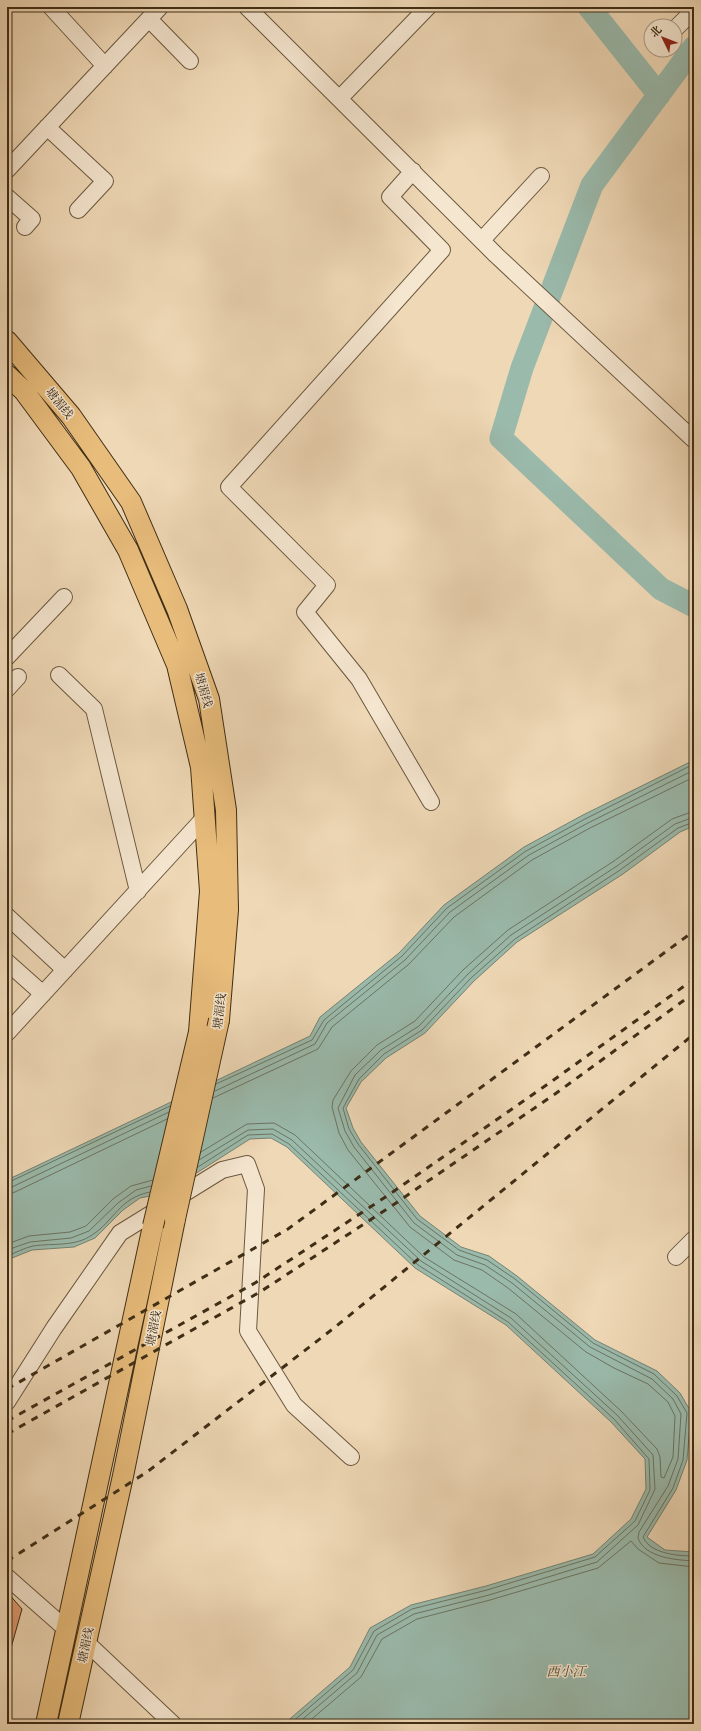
<svg xmlns="http://www.w3.org/2000/svg" width="701" height="1731" font-family="'Gentium Book Plus','Noto Serif SC',serif">
  <style>
    .water { fill: #9abaac; stroke: #768270 }
    .lines { fill: none; stroke-linecap: round; stroke-linejoin: round }
    .shore { stroke: #6c7461; stroke-width: 1 }
    .river { stroke: #9abaac; stroke-width: 23 }
    .building { fill: #de9970; stroke: #3f2e16 }
    .minor-casing { stroke: #6b583e; stroke-width: 18 }
    .major-casing { stroke: #3f2e16; stroke-width: 22 }
    .minor { stroke: #f5e6d0; stroke-width: 16 }
    .major { stroke: #e8bc7b; stroke-width: 20 }
    .rail { stroke: #3f2e16; stroke-width: 3; stroke-dasharray: 7 7; stroke-linecap: butt }
    .major-bridge-casing { stroke: #3f2e16; stroke-width: 22; stroke-linecap: butt }
    .major-bridge { stroke: #e8bc7b; stroke-width: 20 }
    .labels { text-anchor: middle; dominant-baseline: central; stroke-width: 3; stroke-linejoin: round; paint-order: stroke }
    .street-label { font-size: 12px; fill: #3f2e16; stroke: #f5e6d0 }
    .water-label { font-size: 13px; font-style: italic; fill: #514a34; stroke: #f5e6d0 }
  </style>
  <rect width="100%" height="100%" fill="#efd8b6"/>
  <filter id="stains"><feTurbulence type="fractalNoise" baseFrequency=".005" numOctaves="4"/><feColorMatrix values="0 0 0 0 .2 0 0 0 0 .09 0 0 0 0 .02 0 0 0 .5 -.17"/></filter>
  <radialGradient id="worn" r=".72"><stop offset=".6" stop-color="#630" stop-opacity="0"/><stop offset="1" stop-color="#630" stop-opacity=".3"/></radialGradient>
  <path class="water" d="M694 760V826L680 832 623 874 517 942 474 981 425 1033 386 1058 361 1082 346 1108 353 1128 361 1142 420 1216 461 1247 489 1256 517 1276 595 1340 657 1371 680 1393 691 1412 687 1460 676 1490 647 1537 665 1550 694 1552V1724H284L350 1667 370 1628 411 1605 486 1586 593 1554 631 1519 646 1489 645 1459 611 1422 506 1325 415 1268 287 1147 271 1138 250 1139 165 1193 140 1198 123 1210 95 1238 74 1247 32 1250 7 1260V1180L310 1036 320 1017 399 953 444 905 524 847 583 815Z"/>
  <g class="lines">
    <path class="shore" d="M694 817 675 824 617 866 511 935 468 974 419 1026 381 1050 355 1075 338 1108 345 1131 354 1147 414 1223 457 1255 485 1265 512 1283 590 1347 652 1379 673 1399 681 1414 678 1459 668 1486 639 1532 638 1538C645 1558 677 1560 694 1561
      M694 822 678 828 620 870 515 939 471 978 422 1030 384 1054 359 1079 343 1108 349 1129 358 1144 417 1219 459 1250 487 1260 515 1279 593 1343 654 1374 677 1396 687 1413 683 1460 673 1488 643 1537C650 1554 679 1556 694 1556
      M216 1084 312 1040 324 1020 402 956 447 908 526 851 585 819 694 764
      M215 1091 315 1044 327 1023 405 960 450 912 529 855 588 823 694 770
      M213 1098 318 1049 332 1027 409 964 454 917 532 860 590 828 694 777
      M201 1152 247 1124 274 1123 295 1135 424 1257 516 1314 621 1411 657 1449 660 1457 661 1477 664 1478 673 1457 675 1416 668 1402 648 1384 614 1368 586 1352 508 1288 482 1270 454 1260 410 1227 348 1150 339 1133 332 1107 333 1100 351 1071 377 1045 415 1021 463 970 508 930 614 861 672 819 694 811
      M199 1160 248 1130 273 1129 292 1140 421 1261 511 1318 617 1415 653 1455 655 1489 638 1525 597 1562 489 1595 414 1614 377 1635 357 1673 297 1724
      M198 1167 248 1135 272 1134 289 1144 418 1265 508 1322 614 1419 649 1459 650 1490 635 1521 595 1557 487 1590 412 1609 374 1631 353 1670 290 1724
      M7 1183 170 1106
      M7 1188 12 1187 169 1112
      M7 1194 15 1192 167 1119
      M7 1244 29 1236 70 1232 86 1226 113 1199 131 1186 153 1180
      M7 1250 30 1242 71 1238 89 1231 118 1203 136 1190 151 1186
      M7 1256C15 1253 24 1248 33 1246 53 1243 75 1247 92 1235 114 1221 119 1198 150 1192
      M306 1724 361 1677 382 1639 417 1619 490 1600 598 1568 631 1541 638 1549 659 1563 694 1567"/>
    <path class="river" d="M589 7 659 95
      M694 47 592 185 522 368 501 438 661 589 694 606"/>
  </g>
  <path class="building" d="M7 1592 22 1609 7 1662Z"/>
  <g class="lines">
    <g class="minor-casing">
      <path id="minor" d="M51 7 105 66
        M247 7 496 255 694 440
        M149 19 190 61
        M675 29 694 10
        M340 98 428 7
        M47 127 105 181 78 210
        M7 170 160 7
        M413 171 390 197 442 250 229 487 327 585 305 612 359 679 431 802
        M7 197 32 219 25 227
        M482 240 541 176
        M7 657 64 597
        M59 675 94 709 138 891
        M7 689 18 677
        M7 916 65 970
        M7 962 43 994
        M7 1033 205 817
        M676 1257 694 1239
        M7 1402 54 1328 120 1233 222 1170 247 1164 256 1189 248 1331 294 1405 351 1457
        M7 1577 66 1629
        M86 1642 173 1724"/>
    </g>
    <g class="major-casing">
      <path id="major" d="M7 341 71 416 131 502 177 609 209 699 226 810 228 910 219 1020
        M7 375 24 391 81 468 128 550 177 665 201 767 210 891 199 1032
        M46 1724 153 1226
        M68 1724 123 1476 175 1219"/>
    </g>
    <use href="#minor" class="minor"/>
    <use href="#major" class="major"/>
    <path class="rail" d="M7 1389 288 1229 694 931
      M7 1421 255 1283 387 1196 548 1084 694 979
      M7 1434 260 1292 393 1205 555 1094 694 993
      M7 1561 147 1472 334 1328 694 1034"/>
    <g class="major-bridge-casing">
      <path id="major-bridge" d="M175 1219 219 1020
        M153 1226 199 1032"/>
    </g>
    <use href="#major-bridge" class="major-bridge"/>
  </g>
  <g class="labels">
    <g class="street-label">
      <text transform="translate(60 403) rotate(51)">塘湄线</text>
      <text transform="translate(204 690) rotate(74)">塘湄线</text>
      <text transform="translate(219 1011) rotate(-83)">塘湄线</text>
      <text transform="translate(153 1328) rotate(-79)">塘湄线</text>
      <text transform="translate(85 1645) rotate(-78)">塘湄线</text>
    </g>
    <g class="water-label">
      <text x="566" y="1671">西小江</text>
    </g>
  </g>
  <rect width="701" height="1731" fill="none" stroke="#efd8b6" stroke-width="24"/>
  <rect x="8" y="8" width="685" height="1715" fill="none" stroke="#3f2e16" stroke-width="2"/>
  <rect x="12" y="12" width="677" height="1707" fill="none" stroke="#3f2e16"/>
  <g transform="translate(663 38) rotate(313)"><circle r="19" fill="#f5e6d0" stroke="#ac9c86"/>
  <path d="M0-3L7 15L0 10L-7 15Z" fill="#8f2418"/>
  <text y="-6" font-size="11" font-weight="bold" text-anchor="middle" fill="#3f2e16">北</text>
  </g>
  <rect width="100%" height="100%" filter="url(#stains)"/>
  <rect width="100%" height="100%" fill="url(#worn)"/>
</svg>
